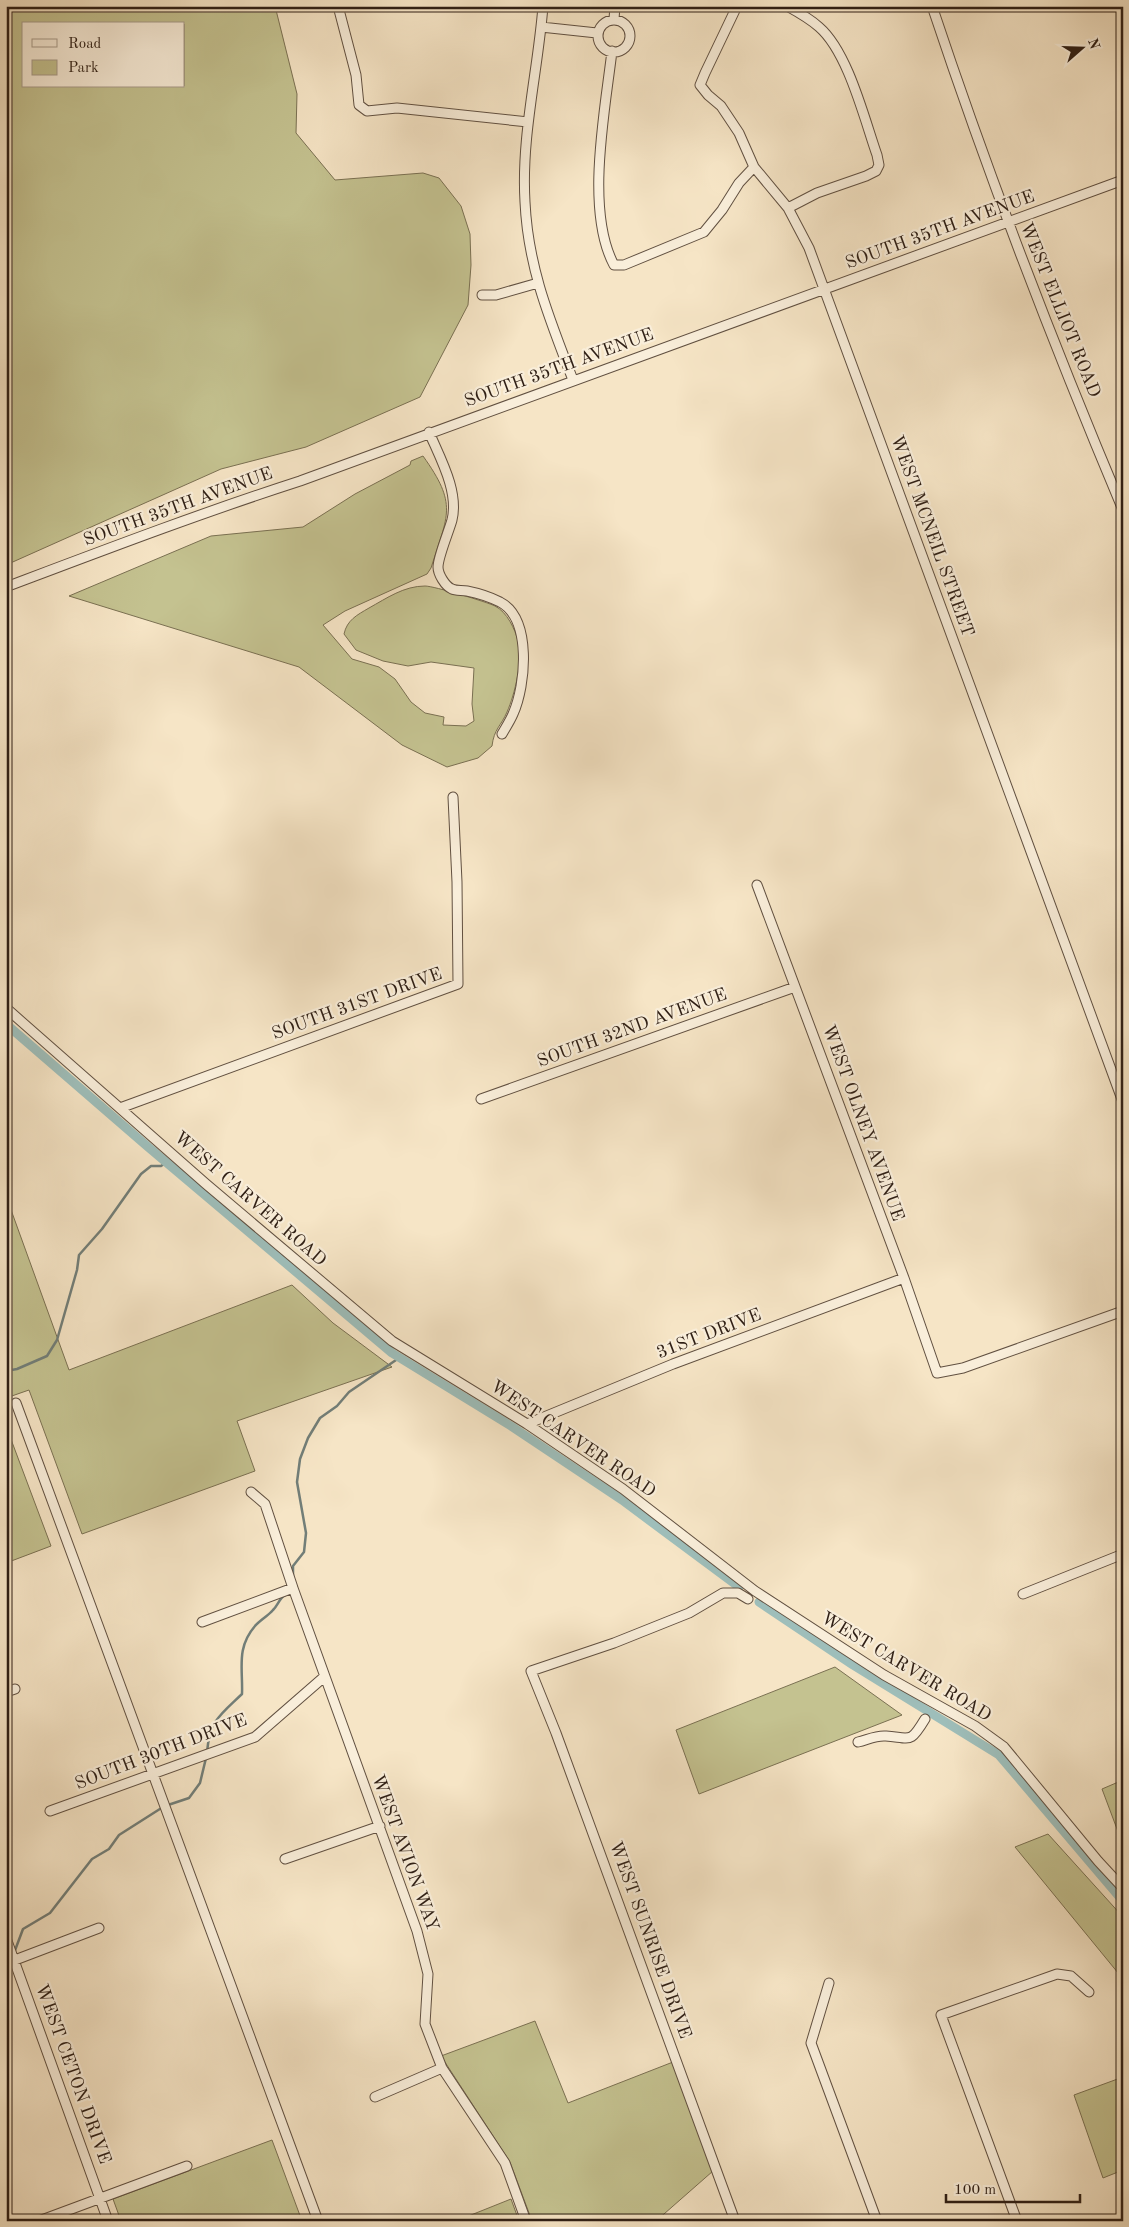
<svg xmlns="http://www.w3.org/2000/svg" width="1129" height="2227" font-family="'Old Standard TT',serif">
  <style>
    .green { fill: #c4c290; stroke: #7a7052; fill-rule: evenodd }
    .lines { fill: none; stroke-linecap: round; stroke-linejoin: round }
    .stream { stroke: #727e78; stroke-width: 2.5 }
    .canal { stroke: #9ebeba; stroke-width: 9 }
    .minor-casing { stroke: #615041; stroke-width: 11 }
    .minor { stroke: #f9eeda; stroke-width: 9 }
    .labels { text-anchor: middle; dominant-baseline: central; stroke-width: 4.5; stroke-linejoin: round; paint-order: stroke }
    .street-label { font-size: 18px; fill: #2f1f15; stroke: #f9eeda }
  </style>
  <rect width="100%" height="100%" fill="#f6e5c6"/>
  <filter id="stains"><feTurbulence type="fractalNoise" baseFrequency=".004" numOctaves="4"/><feColorMatrix values="0 0 0 0 .2 0 0 0 0 .09 0 0 0 0 .02 0 0 0 .5 -.17"/></filter>
  <radialGradient id="worn" r=".72"><stop offset=".6" stop-color="#630" stop-opacity="0"/><stop offset="1" stop-color="#630" stop-opacity=".3"/></radialGradient>
  <path class="green" d="M6 6H275L297 94 296 133 335 180 423 173 439 178 461 206 470 234 471 265 468 305 420 397 306 447 221 469 6 565ZM24 24H184V86H24Z
    M423 456C458 505 448 514 431 568L427 574 345 611 323 625 352 659 379 667 395 679 411 702 425 713 444 717 443 725 466 726 474 721 472 704 474 668 431 662 408 666 383 661 356 650 344 634C347 620 357 615 369 608 387 598 404 586 425 586 434 586 487 602 495 606 507 612 515 629 518 641 523 660 515 694 507 712 501 726 494 729 492 746L478 758 447 767 402 745 299 667 69 596 211 536 303 527 355 494 410 465 411 461Z
    M6 1196 69 1370 292 1285 333 1323 392 1367 237 1421 255 1471 82 1534 29 1390 6 1398Z
    M6 1426 51 1546 6 1563Z
    M835 1667 902 1715 699 1794 676 1730Z
    M1123 1780V1845L1102 1789Z
    M1048 1834 1123 1917V1979L1015 1847Z
    M535 2021 568 2103 673 2062 713 2171 656 2221H532L510 2162 441 2056Z
    M1123 2077V2170L1103 2178 1074 2095Z
    M272 2140 302 2221H121L113 2199Z
    M511 2199 519 2221H456Z"/>
  <g class="lines">
    <path class="stream" d="M6 1371 17 1369 47 1356 57 1340 77 1270 79 1255 102 1229 141 1174 151 1166H161L167 1162
      M293 1578V1566L304 1552 306 1533 297 1482 300 1459 308 1438 320 1418 337 1406 349 1392 399 1358
      M207 1752C210 1720 220 1715 242 1694 243 1668 236 1648 255 1626 260 1620 268 1616 273 1610 278 1605 279 1599 285 1595
      M168 1805 189 1798 200 1783 206 1758
      M14 1953 23 1929 50 1913 92 1859 109 1849 119 1835 163 1807
      M6 1965 11 1958"/>
    <path class="canal" d="M6 1024 147 1146 392 1353 511 1426 622 1500 739 1587
      M759 1602 853 1665 999 1755 1123 1901"/>
    <g class="minor-casing">
      <path id="minor" d="M338 6 356 75 359 105 367 111 397 108 528 122
        M543 6C538 71 521 136 525 202 528 268 550 320 573 380
        M737 6 705 73 700 85 708 95 721 106 739 133 754 167 788 208 809 248 1123 1102
        M787 6C798 12 809 18 819 27 848 52 864 118 877 155L879 165 876 171 866 176 817 193 788 208
        M932 6C989 177 1053 344 1123 510
        M614 19 615 6
        M598 36a16 16 0 1 1 32 0a16 16 0 1 1-32 0Z
        M541 27 597 33
        M612 51C605 111 585 211 614 265H624L704 232 722 210 739 183 754 167
        M482 295H496L538 283
        M429 432C440 458 459 491 452 520 449 531 438 557 438 567 438 574 445 586 452 589 456 591 462 590 467 591 477 593 490 597 500 602 532 619 526 685 513 714 510 721 506 727 502 734
        M6 587C104 550 201 513 300 481L1123 180
        M757 885 904 1278 937 1373 963 1368 1123 1311
        M6 1008 206 1184 392 1341 527 1424 623 1489 755 1591 884 1675 975 1726 1004 1747 1098 1861 1123 1888
        M481 1099 795 987
        M120 1108 458 984 457 882 453 797
        M16 1403 318 2221
        M527 1424 673 1364 904 1278
        M251 1492 265 1504 293 1588 417 1931 428 1974 425 2024 442 2068 505 2163 526 2221
        M1023 1594 1123 1554
        M202 1622 293 1588
        M6 1692 15 1689
        M858 1742C867 1740 876 1735 886 1736 911 1738 910 1744 925 1719
        M50 1811 255 1737 324 1677
        M285 1859 380 1826
        M6 1938 108 2221
        M15 1960 99 1928
        M829 1983 811 2043 877 2221
        M375 2097 442 2068
        M39 2221 187 2166
        M735 2221 556 1733 531 1671 614 1643 689 1613 723 1593H738L748 1599
        M1017 2221 941 2015 1057 1974 1071 1976 1089 1992"/>
    </g>
    <use href="#minor" class="minor"/>
  </g>
  <g class="labels">
    <g class="street-label">
      <text transform="translate(940 230) rotate(-20)">SOUTH 35TH AVENUE</text>
      <text transform="translate(1060 310) rotate(68)">WEST ELLIOT ROAD</text>
      <text transform="translate(559 368) rotate(-20)">SOUTH 35TH AVENUE</text>
      <text transform="translate(178 507) rotate(-20)">SOUTH 35TH AVENUE</text>
      <text transform="translate(932 536) rotate(70)">WEST MCNEIL STREET</text>
      <text transform="translate(357 1004) rotate(-20)">SOUTH 31ST DRIVE</text>
      <text transform="translate(632 1028) rotate(-20)">SOUTH 32ND AVENUE</text>
      <text transform="translate(863 1123) rotate(70)">WEST OLNEY AVENUE</text>
      <text transform="translate(250 1199) rotate(41)">WEST CARVER ROAD</text>
      <text transform="translate(709 1334) rotate(-21)">31ST DRIVE</text>
      <text transform="translate(573 1439) rotate(34)">WEST CARVER ROAD</text>
      <text transform="translate(906 1667) rotate(31)">WEST CARVER ROAD</text>
      <text transform="translate(161 1752) rotate(-21)">SOUTH 30TH DRIVE</text>
      <text transform="translate(405 1853) rotate(70)">WEST AVION WAY</text>
      <text transform="translate(650 1940) rotate(70)">WEST SUNRISE DRIVE</text>
      <text transform="translate(73 2074) rotate(70)">WEST CETON DRIVE</text>
    </g>
  </g>
  <rect width="1129" height="2227" fill="none" stroke="#f6e5c6" stroke-width="25"/>
  <rect x="8" y="8" width="1114" height="2212" fill="none" stroke="#2f1f15" stroke-width="2.5"/>
  <rect x="12" y="12" width="1104" height="2202" fill="none" stroke="#2f1f15"/>
  <rect x="22" y="22" width="162" height="65" fill="#f9eeda" stroke="#a89b8b"/>
  <rect x="32" y="39" width="25" height="8" fill="#f9eeda" stroke="#a89b8b"/>
  <text x="68" y="48" font-size="15" fill="#2f1f15">Road</text>
  <rect x="32" y="60" width="25" height="15" fill="#c4c290" stroke="#a89b8b"/>
  <text x="68" y="72" font-size="15" fill="#2f1f15">Park</text>
  <g transform="translate(1082 48) rotate(70)" stroke="#f9eeda" stroke-width="4" paint-order="stroke">
  <path d="M0-4L9 19L0 12L-9 19Z" fill="#2f1f15"/>
  <text y="-8" font-size="14" font-weight="bold" text-anchor="middle" fill="#2f1f15">N</text>
  </g>
  <path d="M946 2194v8h134v-8" fill="none" stroke="#2f1f15" stroke-width="2.5"/>
  <text x="954" y="2194" font-size="15" fill="#2f1f15" stroke="#f9eeda" stroke-width="4" paint-order="stroke">100 m</text>
  <rect width="100%" height="100%" filter="url(#stains)"/>
  <rect width="100%" height="100%" fill="url(#worn)"/>
</svg>
